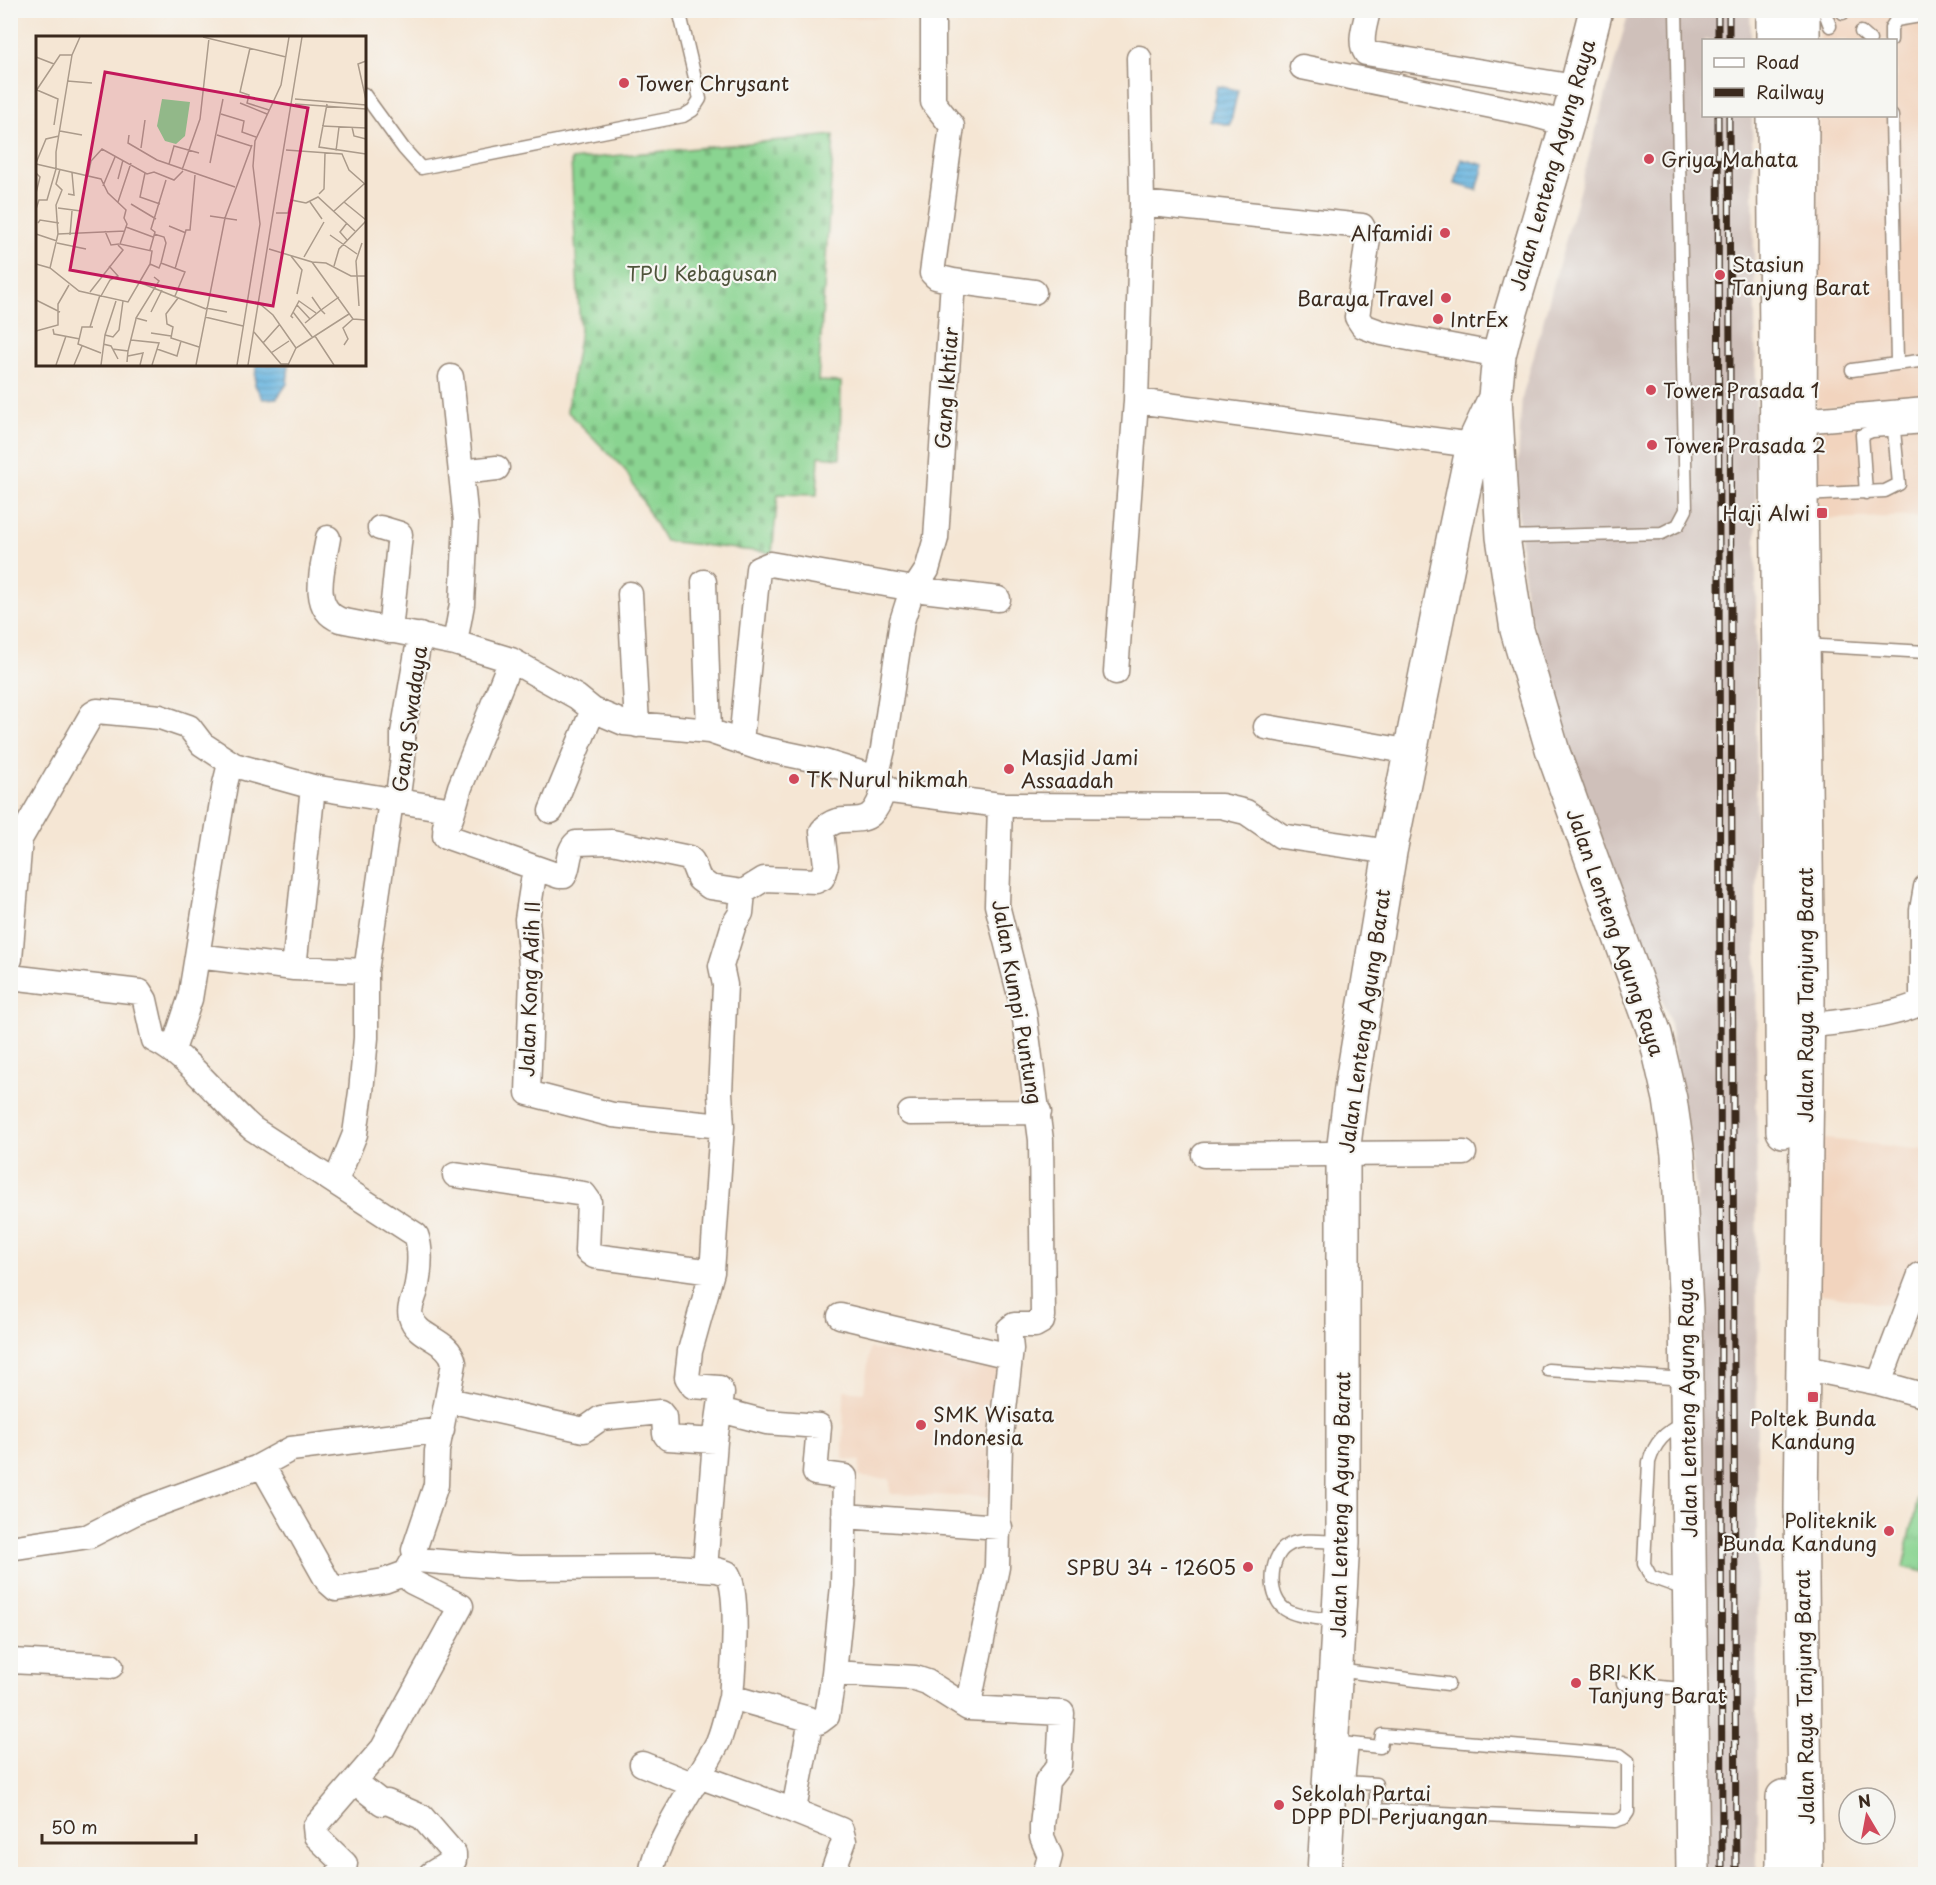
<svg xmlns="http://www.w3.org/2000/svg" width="1936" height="1885" font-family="'Playpen Sans',sans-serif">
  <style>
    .built { fill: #f2d4be }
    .industrial { fill: #cfc0ba }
    .grass { fill: url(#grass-tufts); stroke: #627f58; stroke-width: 1.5 }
    .cemetery { fill: url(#cemetery-stones); stroke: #627f58; stroke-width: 1.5 }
    .water { fill: url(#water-rules); stroke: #506e7e; stroke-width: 1.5 }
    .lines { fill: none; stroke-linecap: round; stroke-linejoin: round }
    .service-casing { stroke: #988879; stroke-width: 15 }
    .minor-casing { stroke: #988879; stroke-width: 27 }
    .primary-casing { stroke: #988879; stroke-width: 36 }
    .path { stroke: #988879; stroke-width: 4; stroke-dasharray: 4.5 4.5; stroke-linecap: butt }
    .service { stroke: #fff; stroke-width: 12 }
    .minor { stroke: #fff; stroke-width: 24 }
    .primary { stroke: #fff; stroke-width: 33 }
    .rail-casing { stroke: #3b2a1e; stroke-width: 7 }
    .rail { stroke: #f6f6f2; stroke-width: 4.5; stroke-dasharray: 14; stroke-linecap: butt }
    .poi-dot { fill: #d1495b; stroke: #f6f6f2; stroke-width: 2 }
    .labels { text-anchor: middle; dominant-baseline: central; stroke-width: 4.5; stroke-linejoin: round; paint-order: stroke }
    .poi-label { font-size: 20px; fill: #3b2a1e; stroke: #f6f6f2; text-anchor: start }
    .street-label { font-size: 20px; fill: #3b2a1e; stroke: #f6f6f2 }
    .park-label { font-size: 20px; fill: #4f543b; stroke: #f6f6f2 }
    .inset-road { fill: none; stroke: #ab9b8b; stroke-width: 1.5 }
    .view { fill: #c2185b; fill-opacity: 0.15; stroke: #c2185b; stroke-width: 3 }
    .inset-edge { fill: none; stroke: #3b2a1e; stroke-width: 3 }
  </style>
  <defs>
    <pattern id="grass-tufts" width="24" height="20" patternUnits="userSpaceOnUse" patternTransform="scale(1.5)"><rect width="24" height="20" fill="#8ad491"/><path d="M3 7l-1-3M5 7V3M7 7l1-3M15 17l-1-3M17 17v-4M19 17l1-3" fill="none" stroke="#78b67d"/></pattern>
    <pattern id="cemetery-stones" width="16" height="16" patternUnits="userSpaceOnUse" patternTransform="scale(1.5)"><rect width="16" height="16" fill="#8ad491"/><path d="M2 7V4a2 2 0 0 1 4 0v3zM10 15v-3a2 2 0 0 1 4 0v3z" fill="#78b67d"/></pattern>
    <pattern id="water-rules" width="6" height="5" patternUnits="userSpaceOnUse" patternTransform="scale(1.5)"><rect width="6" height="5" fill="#65b3df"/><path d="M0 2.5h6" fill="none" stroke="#5492b4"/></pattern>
  </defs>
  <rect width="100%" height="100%" fill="#f6f6f2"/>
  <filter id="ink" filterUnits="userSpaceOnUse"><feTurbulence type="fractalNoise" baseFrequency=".0167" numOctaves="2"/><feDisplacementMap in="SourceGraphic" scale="12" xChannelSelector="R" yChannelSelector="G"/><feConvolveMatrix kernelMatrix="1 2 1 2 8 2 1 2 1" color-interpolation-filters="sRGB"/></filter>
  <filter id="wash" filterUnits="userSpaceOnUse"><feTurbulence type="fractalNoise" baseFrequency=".008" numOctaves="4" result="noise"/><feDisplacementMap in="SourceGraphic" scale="24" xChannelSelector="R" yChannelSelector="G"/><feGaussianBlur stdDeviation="1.35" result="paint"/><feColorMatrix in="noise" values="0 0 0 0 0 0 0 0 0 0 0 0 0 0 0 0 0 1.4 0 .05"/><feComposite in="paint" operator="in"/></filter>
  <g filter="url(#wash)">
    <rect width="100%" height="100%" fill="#f5e6d4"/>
    <path class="built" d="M714 10 922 11V18L714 16Z
      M1864 10 1925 11V400L1817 407 1819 116H1896V40H1820V14Z
      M1925 418V516L1817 519V426Z
      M1818 1138 1925 1150V1265L1917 1310 1816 1293Z
      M870 1349 1001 1365 995 1497 890 1494V1479L859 1477 860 1461 843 1459 844 1390 864 1392Z"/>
    <path class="industrial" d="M1629 11H1750L1751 40H1704V116H1752L1756 382 1757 1874H1691L1696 1189 1669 1018 1559 726 1526 602 1516 493 1522 398Z"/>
    <path class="grass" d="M1919 1494 1925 1496V1572L1903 1567Z"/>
    <path class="cemetery" d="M834 135 818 381 841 382 840 458 819 456 817 495 778 494 772 553 665 541 625 470 567 411 580 331 571 160Z"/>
    <path class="water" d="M1217 86 1238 90 1230 125 1210 121Z
      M1461 159 1484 165 1477 190 1455 184Z
      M256 365H289L287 384 277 398 263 399 255 385Z"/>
  </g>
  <g filter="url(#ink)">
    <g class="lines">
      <g class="service-casing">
        <path id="service" d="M1824 10 1830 26
          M1842 10 1843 13
          M1861 32 1870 40
          M1891 40V28L1896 20 1926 15
          M364 94 404 149 421 168 683 116 693 110 700 99 679 10
          M1892 116 1897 362
          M1852 370 1926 360
          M1866 493 1862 435 1872 431 1926 427
          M1803 495 1885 491 1899 484 1894 430
          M1505 537 1662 533 1678 525 1686 510 1676 10
          M1804 645 1926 652
          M1548 1370 1686 1379
          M1684 1423C1665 1432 1655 1442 1649 1462L1644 1564 1651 1577 1687 1590
          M1339 1621C1323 1618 1301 1618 1288 1611 1267 1601 1268 1557 1287 1546 1300 1537 1327 1542 1342 1542
          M1336 1670 1448 1684
          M1623 1683 1690 1690
          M1332 1781 1376 1784V1810L1615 1821 1624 1818 1628 1812V1761L1620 1755 1382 1735 1380 1747 1333 1742
          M1348 1782 1352 1744"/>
      </g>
      <g class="minor-casing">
        <path id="minor" d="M1368 10C1366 23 1358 41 1366 53L1575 87
          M1302 67 1531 114 1567 124
          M1142 203 1362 226 1368 238 1357 317 1363 326 1382 333 1499 355
          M953 281 1034 292
          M451 377 466 521 462 604 455 643
          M1136 401 1473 445
          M1800 421 1926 410
          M461 472 497 468
          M380 528 400 534 390 631
          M328 538C324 564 308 608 340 620L455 643 511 660 577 697 593 710 624 723 709 731 759 748 821 761 876 778 891 791 1000 805 1221 806 1246 812 1281 836 1390 852
          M704 582 709 731
          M630 594 637 725
          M1116 672 1136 401 1142 203 1139 58
          M1266 727 1412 752
          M741 742 758 569 770 564 914 589 998 599
          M876 778 883 749 902 621 910 596 927 570 936 538 953 281 936 277 932 273 952 126 933 102V10
          M397 802 403 758V733L420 635
          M551 811 593 710
          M445 826 451 818 460 787 511 660
          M535 868 527 919 532 976 528 1093 613 1115 722 1126
          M197 956 294 968 366 971
          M10 959 20 839 92 714 97 711 160 717 189 727 202 744 234 765 313 787 441 808 446 818 445 836 559 876H564C570 866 567 851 576 843L612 842 689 858 692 861 699 879 710 887 743 892 764 879 816 881 822 878 826 865 822 831C844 804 871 842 884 787
          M294 968 313 787
          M10 977 140 992 145 1000 154 1040C189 1056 222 1103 253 1129L416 1235C422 1250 419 1275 416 1290 414 1298 408 1309 411 1317 417 1339 450 1339 454 1363L437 1451 436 1485 414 1550 417 1560 518 1568 675 1567 717 1570 727 1573C740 1589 733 1673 731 1697L819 1722 827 1716 834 1673 915 1678 927 1682 968 1708 1062 1713 1059 1766 1047 1781 1042 1826V1837L1050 1856 1045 1874
          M1807 1025C1832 1024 1899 1015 1920 1003L1922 998V910L1926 887
          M173 1050 190 999 225 784 228 772 234 765
          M910 1113 1039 1112
          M1204 1155 1464 1153
          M455 1175 584 1194 589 1201 587 1251 594 1256 712 1272
          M336 1181 355 1134 361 1092 366 1038V971L391 801
          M840 1316 1010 1356
          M1801 1367 1879 1383 1926 1396
          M1879 1383 1920 1275
          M448 1400 584 1430 601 1418 660 1412 664 1417 665 1434 668 1438 715 1441
          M720 1410 766 1422 819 1426 815 1473 845 1477 843 1586 834 1673
          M262 1465 328 1582 336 1589 384 1581 406 1573 414 1559
          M844 1516 1000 1527
          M10 1548 89 1536 136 1512 256 1468 291 1449 442 1430
          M705 1569 715 1441 722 1393 719 1388 693 1386 687 1377 690 1351 712 1272 722 1126 720 1093 725 985 721 966 734 924 741 913 743 892
          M10 1661 111 1666
          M968 1708 997 1567 1000 1444 1011 1349 1009 1329 1014 1325H1035L1042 1321 1043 1316 1041 1140 1024 1012 997 905 1000 805
          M642 1764 694 1785
          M699 1776 789 1809 795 1804 811 1720
          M355 1782 382 1803 387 1802 422 1817 454 1854V1860L431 1874
          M789 1809 841 1830 844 1841 832 1874
          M338 1874 345 1864 316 1836 315 1827 383 1748 461 1606 412 1582 406 1573
          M652 1874C650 1847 704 1771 718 1742 724 1728 727 1711 731 1697"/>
      </g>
      <g class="primary-casing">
        <path id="primary" d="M1596 10 1567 124 1505 332 1499 355 1495 397 1503 537 1517 630 1553 752 1655 1034 1670 1099 1678 1154 1686 1309 1693 1874
          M1773 10V40
          M1803 40V10
          M1774 116 1783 1131
          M1802 116 1800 421 1808 999 1801 1508 1806 1874
          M1783 1797V1874
          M1324 1874 1343 1542V1153L1351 1088 1390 852 1454 535 1473 445 1494 400"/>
      </g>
      <path class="path" d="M1525 1872 1559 1874"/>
      <use href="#service" class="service"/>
      <use href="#minor" class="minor"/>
      <use href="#primary" class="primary"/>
      <g class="rail-casing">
        <path id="rail" d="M1718 10V40
          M1729 10V40
          M1718 116 1722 1874
          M1729 116 1736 1874"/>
      </g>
      <use href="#rail" class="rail"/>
    </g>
  </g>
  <g class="poi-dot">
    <circle cx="624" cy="83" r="6"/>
    <circle cx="1649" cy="159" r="6"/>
    <circle cx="1445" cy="233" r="6"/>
    <circle cx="1720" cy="275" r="6"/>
    <circle cx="1446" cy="298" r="6"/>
    <circle cx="1438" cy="319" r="6"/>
    <circle cx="1651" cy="390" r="6"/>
    <circle cx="1652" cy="445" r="6"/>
    <rect x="1816" y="507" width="12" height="12" rx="3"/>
    <circle cx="1009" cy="769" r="6"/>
    <circle cx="794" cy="779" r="6"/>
    <rect x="1807" y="1391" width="12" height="12" rx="3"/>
    <circle cx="921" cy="1425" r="6"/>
    <circle cx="1889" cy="1531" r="6"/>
    <circle cx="1248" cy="1567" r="6"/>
    <circle cx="1576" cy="1683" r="6"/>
    <circle cx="1279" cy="1805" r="6"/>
  </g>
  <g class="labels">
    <g class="poi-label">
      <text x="636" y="83">Tower Chrysant</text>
      <text x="1661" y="159">Griya Mahata</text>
      <text x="1433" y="233" text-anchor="end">Alfamidi</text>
      <text x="1732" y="264">Stasiun<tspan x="1732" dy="23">Tanjung Barat</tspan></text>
      <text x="1434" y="298" text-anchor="end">Baraya Travel</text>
      <text x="1450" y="319">IntrEx</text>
      <text x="1663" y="390">Tower Prasada 1</text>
      <text x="1664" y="445">Tower Prasada 2</text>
      <text x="1810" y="513" text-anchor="end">Haji Alwi</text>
      <text x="1021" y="757">Masjid Jami<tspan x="1021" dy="23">Assaadah</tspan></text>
      <text x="806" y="779">TK Nurul hikmah</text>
      <text x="933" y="1414">SMK Wisata<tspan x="933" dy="23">Indonesia</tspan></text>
      <text x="1813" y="1418" text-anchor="middle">Poltek Bunda<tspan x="1813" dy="23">Kandung</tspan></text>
      <text x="1877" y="1520" text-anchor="end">Politeknik<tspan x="1877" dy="23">Bunda Kandung</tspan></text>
      <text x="1236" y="1567" text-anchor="end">SPBU 34 - 12605</text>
      <text x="1588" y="1672">BRI KK<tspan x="1588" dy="23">Tanjung Barat</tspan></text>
      <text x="1291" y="1793">Sekolah Partai<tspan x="1291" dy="23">DPP PDI Perjuangan</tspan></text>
    </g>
    <g class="street-label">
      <text transform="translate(1552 165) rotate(-74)">Jalan Lenteng Agung Raya</text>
      <text transform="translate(946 388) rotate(-86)">Gang Ikhtiar</text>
      <text transform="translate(409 719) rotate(-82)">Gang Swadaya</text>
      <text transform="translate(1616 932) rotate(71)">Jalan Lenteng Agung Raya</text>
      <text transform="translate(529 989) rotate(-88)">Jalan Kong Adih II</text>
      <text transform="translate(1805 995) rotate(-90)">Jalan Raya Tanjung Barat</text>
      <text transform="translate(1018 1002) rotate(80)">Jalan Kumpi Puntung</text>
      <text transform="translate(1364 1021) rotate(-82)">Jalan Lenteng Agung Barat</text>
      <text transform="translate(1687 1408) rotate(-91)">Jalan Lenteng Agung Raya</text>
      <text transform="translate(1340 1505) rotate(-89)">Jalan Lenteng Agung Barat</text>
      <text transform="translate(1804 1697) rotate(-91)">Jalan Raya Tanjung Barat</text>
    </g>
    <g class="park-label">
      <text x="702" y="273">TPU Kebagusan</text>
    </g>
  </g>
  <g transform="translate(36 36)">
    <rect width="330" height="330" fill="#f5e6d4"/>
    <path d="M126 63 154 66 149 100 140 108 129 105 121 90Z" fill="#8ad491"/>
    <path class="inset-road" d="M167 1 250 21M214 12 204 56 213 59 211 67 233 74M0 21 18 28M330 25 322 28 330 64M31 45 56 47M1 54 22 63 18 89M0 55 24 19H36L44 1M259 63 330 69M204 67 231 78M259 68 330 73M291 68 283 111 330 118M185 78 208 85 206 96 220 101M286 90 330 92M316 91 318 100 330 103M24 95 46 99M93 99 92 107 121 124 199 151M181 99 215 110M105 112 109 84M250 114 306 118 313 134 330 149M300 115 303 91M0 127 10 103 23 100M174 127 187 63M0 128 65 143 72 157 90 174 88 182 91 188 84 208 116 215 114 228 123 232 125 227 149 236 139 260M133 128 138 110 163 117M146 134 164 83 173 2M0 137 4 141 0 157M109 137 104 161 124 168M52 139 55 125 66 113 111 138 118 136 138 144 147 135M82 143 87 124M67 150 79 121M32 158 38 159 36 137M283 158 288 153 289 117M82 166 95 127M274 166 286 183M308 166 330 184M270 167 282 161 319 195M95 168 120 183M22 172 45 175M0 173 3 164H11L20 133V116L36 19M298 175 328 148M240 177H252L255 164 270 167M174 180 201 184M2 187 4 184 23 187M311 187 304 196 311 204M133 190 150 197M90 191 117 201M69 195 75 209 83 208M0 198 21 205M22 198 89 195M118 198 128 201 130 207 125 227M34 199 36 175M294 199 321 218M21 207 50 213M233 213 276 226 317 283 330 284M114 214 119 196 115 193 130 144M255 220 266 234 261 258M268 221 288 186M276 226 290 227 315 240H330M0 228 14 232 43 255 92 266 114 228M298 230 303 213 330 185M14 232 22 198 20 169 26 154 20 148 24 133M139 233 150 194H154L159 139M105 247 170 273M54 256 87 214 82 209M65 260 74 244 82 240 73 230M276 261 285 274 303 261M142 262 130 278 131 288 137 291 135 302 163 311M0 264 24 276M224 268 237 279 260 312M261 269 274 283M323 270 320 225 326 207M170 272 191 276M115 276 126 254M257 276 277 302M169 281 207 290M257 282 255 280 263 265 280 277M111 285 100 282 123 245 118 241M269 287 285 274 289 278M54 291 64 259M57 291H46L42 308 65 317M17 293 18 298 44 303M0 295 22 289V268L33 249M218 296 245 328H252M115 297 135 300M69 299 77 301 83 294 87 265M279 300 298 329M95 304 123 307 116 329M227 307 244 288M67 308 75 310 82 323M308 309 312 303 307 292 317 283M76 313 92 315 91 326M121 313 141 320 145 305M92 315 100 283M235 317 253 305M92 320 107 317 104 329M20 329 30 300M38 329 46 310M65 329 69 299 80 265M160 329 189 182 216 109M201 329 224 188 217 130 219 105 245 49 253 1M212 329 266 1M252 329 260 312 313 278"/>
    <path class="view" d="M69 36 272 72 237 270 34 234Z"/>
    <rect width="330" height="330" class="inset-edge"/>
  </g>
  <rect width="1936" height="1885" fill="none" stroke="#f6f6f2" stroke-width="36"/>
  <rect x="1702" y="39" width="195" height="78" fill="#f6f6f2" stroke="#aba49d" stroke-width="1.5"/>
  <rect x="1714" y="58" width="30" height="9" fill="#ffffff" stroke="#aba49d" stroke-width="1.5"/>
  <text x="1756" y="69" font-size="18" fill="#3b2a1e">Road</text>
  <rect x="1714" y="88" width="30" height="9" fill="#3b2a1e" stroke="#aba49d" stroke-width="1.5"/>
  <text x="1756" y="99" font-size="18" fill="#3b2a1e">Railway</text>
  <g transform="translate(1867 1816) rotate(350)"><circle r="28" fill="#f6f6f2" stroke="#aba49d" stroke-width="1.5"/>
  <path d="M0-4.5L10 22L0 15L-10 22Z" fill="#d1495b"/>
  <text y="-9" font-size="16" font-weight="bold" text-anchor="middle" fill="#3b2a1e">N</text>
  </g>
  <path d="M42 1834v9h154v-9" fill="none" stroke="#3b2a1e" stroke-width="3"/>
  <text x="51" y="1834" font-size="18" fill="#3b2a1e" stroke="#f6f6f2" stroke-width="4.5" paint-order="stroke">50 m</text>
</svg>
